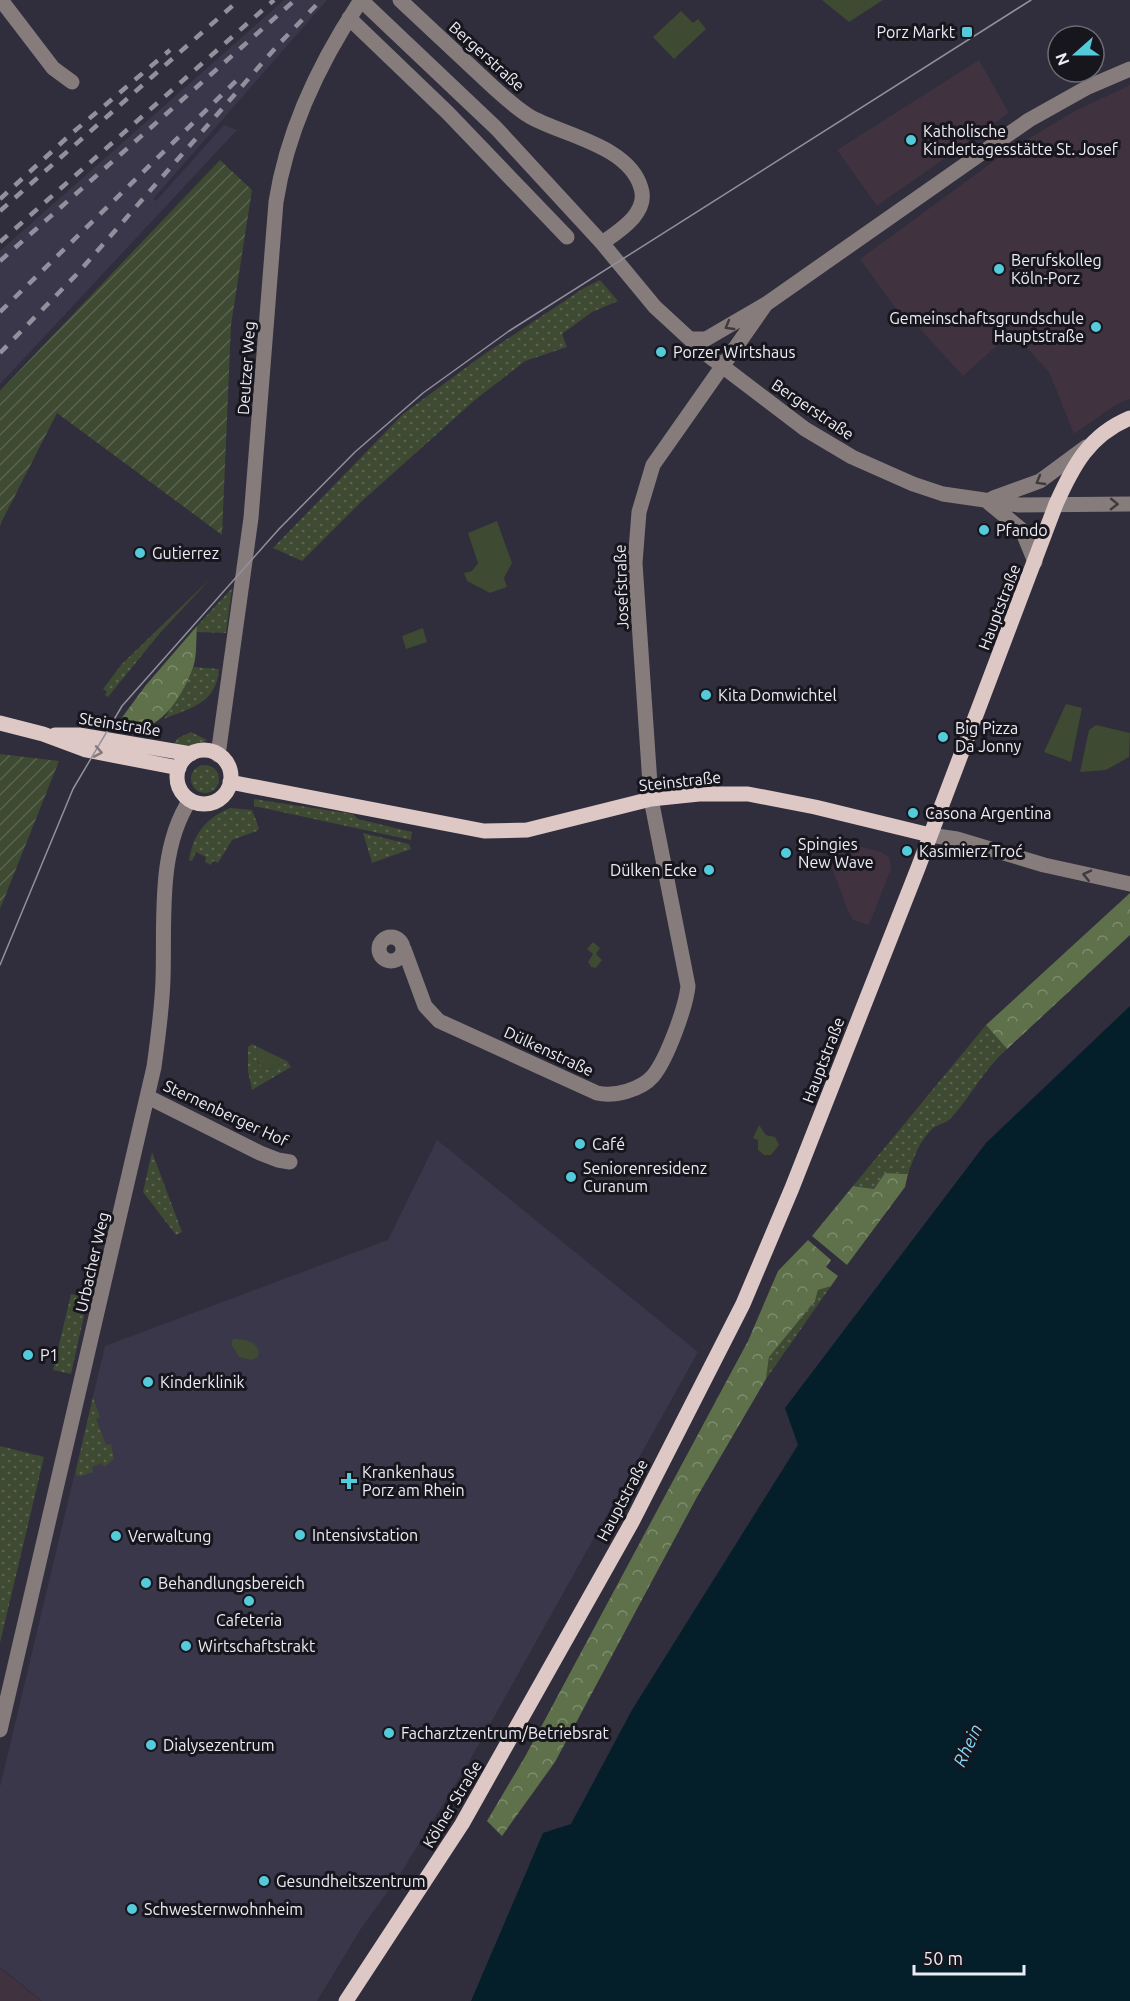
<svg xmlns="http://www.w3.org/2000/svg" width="1130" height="2001" font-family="Ubuntu,sans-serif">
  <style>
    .built { fill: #3b374b }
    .education { fill: #40323f }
    .grass { fill: url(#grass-dots) }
    .forest { fill: url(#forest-crowns) }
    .park { fill: #3e4a32 }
    .garden { fill: url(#garden-furrows) }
    .water { fill: #041f29 }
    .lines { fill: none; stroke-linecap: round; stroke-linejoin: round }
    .minor { stroke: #867c7b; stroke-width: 15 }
    .major { stroke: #ddc8c6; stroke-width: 15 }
    .tram { stroke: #93909d; stroke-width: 1.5 }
    .rail { stroke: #93909d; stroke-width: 4.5; stroke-dasharray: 10 10; stroke-linecap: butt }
    .oneway { stroke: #3e3a3e }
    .oneway2 { stroke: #84787a }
    .poi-dot { fill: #53cbdb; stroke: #18161d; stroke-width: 2 }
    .labels { text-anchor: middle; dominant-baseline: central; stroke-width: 6; stroke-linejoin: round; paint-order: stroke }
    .poi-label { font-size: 16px; fill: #edebf5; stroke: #18161d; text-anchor: start }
    .street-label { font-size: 16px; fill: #edebf5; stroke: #18161d }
    .water-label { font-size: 18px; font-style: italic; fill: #87d8fa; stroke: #18161d }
  </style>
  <defs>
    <pattern id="grass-dots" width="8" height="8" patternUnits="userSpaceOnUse" patternTransform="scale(1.5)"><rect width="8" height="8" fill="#3e4a32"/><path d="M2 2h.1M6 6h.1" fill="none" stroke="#5a6450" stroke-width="1.8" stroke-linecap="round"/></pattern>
    <pattern id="forest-crowns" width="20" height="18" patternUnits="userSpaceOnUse" patternTransform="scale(1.5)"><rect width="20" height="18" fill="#5e714a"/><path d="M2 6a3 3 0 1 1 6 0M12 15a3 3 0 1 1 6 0" fill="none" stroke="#7d8c6e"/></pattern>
    <pattern id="garden-furrows" width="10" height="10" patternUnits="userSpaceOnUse" patternTransform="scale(1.5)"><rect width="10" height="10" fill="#3e4a32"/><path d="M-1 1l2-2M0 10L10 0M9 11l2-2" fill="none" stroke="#5a6450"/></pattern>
  </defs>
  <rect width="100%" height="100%" fill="#302d3c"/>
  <path class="built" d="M284 0H327L153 199 156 201 224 125 237 130 0 384V251Z
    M437 1140 698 1352 466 1767 399 1876 360 1930 317 2001H42L0 1967V1787L105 1346 388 1240Z"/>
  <path class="education" d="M979 60 1009 113 877 206 837 150Z
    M1130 85V399L1117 404 1074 434 1049 372 1012 332 963 376 910 318 905 321 860 259 1005 153 1073 112Z
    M829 838 881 852 889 857 891 869 869 925 853 920 847 908 831 865Z
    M0 1968 41 2001H0Z"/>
  <path class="grass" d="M600 280 618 301 592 312 562 334 567 347 525 361 475 400 362 501 302 561 273 548 403 414 483 355 584 288Z
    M211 578 160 633 108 697 105 695 107 692 103 689 121 665Z
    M232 588 226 633 197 632V626Z
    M194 667 219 669C216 704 192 707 164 719Z
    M191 732 207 740 194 748 172 746 178 738Z
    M191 779a14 14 0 1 1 28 0a14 14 0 1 1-28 0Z
    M254 799 353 814 358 819 412 832 411 840 254 806Z
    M230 808 252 810 259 828 257 831 232 840 218 863 213 861 211 865 205 862 206 857 196 852 192 861 189 860C194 833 205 819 230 808Z
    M363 833 409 844 411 849 372 863Z
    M986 1025 1007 1049C984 1069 972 1095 952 1117 946 1124 938 1124 932 1129 919 1142 914 1157 908 1174L885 1173 874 1189 853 1186Z
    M252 1044 256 1046 258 1063 268 1070 287 1061 291 1067 252 1090 248 1071V1047Z
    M152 1152 182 1232 176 1235 143 1192Z
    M828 1285 831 1286 766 1379 769 1357 815 1301 818 1290Z
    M71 1294 88 1298 71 1374 53 1370Z
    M93 1397 100 1417 96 1419 106 1445 111 1444 114 1459 104 1467 102 1463 92 1467 93 1472 81 1476 76 1475V1471Z
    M0 1446 44 1457 0 1643Z"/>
  <path class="forest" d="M197 626C196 639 197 657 193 668 178 705 156 738 112 731L146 685Z
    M1130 893V935L1007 1049 986 1025Z
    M885 1173 908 1174 905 1187 847 1265 812 1236 853 1186 874 1189Z
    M808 1240 831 1260 826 1267 838 1276 831 1286 818 1290 815 1301 769 1357 766 1379 697 1497 555 1762 502 1836 487 1821 526 1755 748 1341 778 1271Z"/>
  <path class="park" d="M822 0H883L849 22Z
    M681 11 693 23 698 19 706 29 674 59 653 37Z
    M497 521 512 563 504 578 507 587 490 593 467 581 464 573 472 571 478 563 468 533Z
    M423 628 427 642 406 649 402 636Z
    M1066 704 1082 708 1071 762 1044 752Z
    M1096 725 1130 733 1129 757 1106 770 1080 772 1089 730Z
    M593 942 600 948 596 954 602 960 596 968 591 967 588 962 593 954 587 949Z
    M256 1046 287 1061 268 1070C256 1065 257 1058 256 1046Z
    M759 1125 766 1135 775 1137 779 1145 771 1155H764L758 1150V1140L753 1138Z
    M233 1339C244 1339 256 1341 259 1352L258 1357 251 1360 239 1357 231 1344Z"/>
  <path class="garden" d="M220 160 252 190 231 325 222 535 57 413 0 525V391Z
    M0 754 59 761 0 909Z"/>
  <path class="water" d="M1130 1006V2001H471L543 1833 571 1824 632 1710 798 1445 785 1408 986 1143Z"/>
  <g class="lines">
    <path class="minor" d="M1 0 53 68 72 82
      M361 0 496 128 602 243 655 307 705 353 805 429 852 457 913 484 943 494 1019 505 1130 504
      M400 0C426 24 451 48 477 72 493 87 510 104 529 116 561 135 629 145 641 188 649 213 619 231 602 243
      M349 18 448 113 567 237
      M690 339H706L766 304 1029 120 1088 87 1130 69
      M993 498 1040 481 1086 447
      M989 503 1022 530 1035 562
      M218 755 251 518 276 202C287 131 321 60 361 0
      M930 835 957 839 1044 865 1130 884
      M379 949a12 12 0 1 1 24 0a12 12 0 1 1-24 0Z
      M404 949 425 1006 439 1021 597 1093C614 1097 641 1090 653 1076 667 1059 686 1007 688 986L651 799 635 563 639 512 653 465 766 304
      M148 1097 260 1153 278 1160 290 1162
      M0 1730 154 1067C158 1038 162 1009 163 980 165 922 157 850 190 800"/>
    <path class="major" d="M0 723 43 734 86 750 179 768
      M55 735H79L191 754
      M177 777a27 27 0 1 1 54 0a27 27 0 1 1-54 0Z
      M230 782 484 831 527 830 651 799 699 794H748L815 807 930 835
      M346 2001 462 1824 632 1522 743 1304 792 1188 918 868 1056 504C1073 466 1089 435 1130 418"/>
    <path class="tram" d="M0 965 73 789 122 706 279 529 355 452 423 393 509 331 1031 0"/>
    <path class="rail" d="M0 199 71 134 170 50
      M0 211 239 0
      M0 242 274 0
      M0 261 295 0
      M0 312 238 79
      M0 353 77 274 279 44 321 0"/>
  </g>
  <defs><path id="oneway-chevron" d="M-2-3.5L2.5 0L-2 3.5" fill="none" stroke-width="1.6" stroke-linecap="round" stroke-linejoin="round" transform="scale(1.5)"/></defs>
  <g class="oneway">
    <use href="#oneway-chevron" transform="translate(729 326) rotate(150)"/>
    <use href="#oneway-chevron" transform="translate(1040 481) rotate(150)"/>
    <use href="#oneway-chevron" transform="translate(1114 504) rotate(1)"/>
    <use href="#oneway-chevron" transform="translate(1087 875) rotate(-167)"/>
  </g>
  <use class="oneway2" href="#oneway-chevron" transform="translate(98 752) rotate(10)"/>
  <g class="poi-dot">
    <rect x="961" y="26" width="12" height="12" rx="3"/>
    <circle cx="911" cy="140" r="6"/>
    <circle cx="999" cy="269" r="6"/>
    <circle cx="1096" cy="327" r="6"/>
    <circle cx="661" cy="352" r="6"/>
    <circle cx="984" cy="530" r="6"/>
    <circle cx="140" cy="553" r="6"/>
    <circle cx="706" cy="695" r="6"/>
    <circle cx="943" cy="737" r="6"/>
    <circle cx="913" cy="813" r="6"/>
    <circle cx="907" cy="851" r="6"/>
    <circle cx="786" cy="853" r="6"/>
    <circle cx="709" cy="870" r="6"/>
    <circle cx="580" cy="1144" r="6"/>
    <circle cx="571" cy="1177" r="6"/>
    <circle cx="28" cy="1355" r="6"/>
    <circle cx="148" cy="1382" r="6"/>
    <path d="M346 1472h6v6h6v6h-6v6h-6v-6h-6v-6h6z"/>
    <circle cx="300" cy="1535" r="6"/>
    <circle cx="116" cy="1536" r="6"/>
    <circle cx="146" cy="1583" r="6"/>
    <circle cx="249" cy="1601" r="6"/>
    <circle cx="186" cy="1646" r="6"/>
    <circle cx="389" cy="1733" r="6"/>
    <circle cx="151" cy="1745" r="6"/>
    <circle cx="264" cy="1881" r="6"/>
    <circle cx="132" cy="1909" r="6"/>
  </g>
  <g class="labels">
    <g class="poi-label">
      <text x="955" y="32" text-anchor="end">Porz Markt</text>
      <text x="923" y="131">Katholische<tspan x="923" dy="18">Kindertagesstätte St. Josef</tspan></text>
      <text x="1011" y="260">Berufskolleg<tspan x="1011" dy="18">Köln-Porz</tspan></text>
      <text x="1084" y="318" text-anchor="end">Gemeinschaftsgrundschule<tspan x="1084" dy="18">Hauptstraße</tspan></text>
      <text x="673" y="352">Porzer Wirtshaus</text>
      <text x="996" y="530">Pfando</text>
      <text x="152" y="553">Gutierrez</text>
      <text x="718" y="695">Kita Domwichtel</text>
      <text x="955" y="728">Big Pizza<tspan x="955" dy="18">Da Jonny</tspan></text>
      <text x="925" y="813">Casona Argentina</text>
      <text x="798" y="844">Spingies<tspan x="798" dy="18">New Wave</tspan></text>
      <text x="919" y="851">Kasimierz Troć</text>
      <text x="697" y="870" text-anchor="end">Dülken Ecke</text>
      <text x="592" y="1144">Café</text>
      <text x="583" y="1168">Seniorenresidenz<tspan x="583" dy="18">Curanum</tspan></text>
      <text x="40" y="1355">P1</text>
      <text x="160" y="1382">Kinderklinik</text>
      <text x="362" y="1472">Krankenhaus<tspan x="362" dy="18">Porz am Rhein</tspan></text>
      <text x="312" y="1535">Intensivstation</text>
      <text x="128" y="1536">Verwaltung</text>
      <text x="158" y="1583">Behandlungsbereich</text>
      <text x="249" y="1620" text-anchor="middle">Cafeteria</text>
      <text x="198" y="1646">Wirtschaftstrakt</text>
      <text x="401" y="1733">Facharztzentrum/Betriebsrat</text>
      <text x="163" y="1745">Dialysezentrum</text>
      <text x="276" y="1881">Gesundheitszentrum</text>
      <text x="144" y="1909">Schwesternwohnheim</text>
    </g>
    <g class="street-label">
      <text transform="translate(487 56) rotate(42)">Bergerstraße</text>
      <text transform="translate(246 368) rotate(-86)">Deutzer Weg</text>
      <text transform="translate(813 409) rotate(34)">Bergerstraße</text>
      <text transform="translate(621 587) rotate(-92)">Josefstraße</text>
      <text transform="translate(999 607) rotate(-69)">Hauptstraße</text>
      <text transform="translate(120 724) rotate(9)">Steinstraße</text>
      <text transform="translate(680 781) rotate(-6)">Steinstraße</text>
      <text transform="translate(549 1051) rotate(25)">Dülkenstraße</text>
      <text transform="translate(823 1060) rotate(-69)">Hauptstraße</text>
      <text transform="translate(226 1113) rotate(25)">Sternenberger Hof</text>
      <text transform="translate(92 1262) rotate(-77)">Urbacher Weg</text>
      <text transform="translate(622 1500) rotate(-62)">Hauptstraße</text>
      <text transform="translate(452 1804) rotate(-59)">Kölner Straße</text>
    </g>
    <g class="water-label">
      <text transform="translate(967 1745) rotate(-65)">Rhein</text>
    </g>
  </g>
  <g transform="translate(1076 54) rotate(249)"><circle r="28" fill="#18161d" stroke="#6d6b73" stroke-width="1.5"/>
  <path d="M0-4.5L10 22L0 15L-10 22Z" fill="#53cbdb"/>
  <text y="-9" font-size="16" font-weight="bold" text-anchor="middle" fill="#edebf5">N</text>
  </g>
  <path d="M914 1965v9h110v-9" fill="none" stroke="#edebf5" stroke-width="3"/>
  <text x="923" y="1965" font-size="18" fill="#edebf5" stroke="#18161d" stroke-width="4.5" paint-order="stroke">50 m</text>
</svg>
